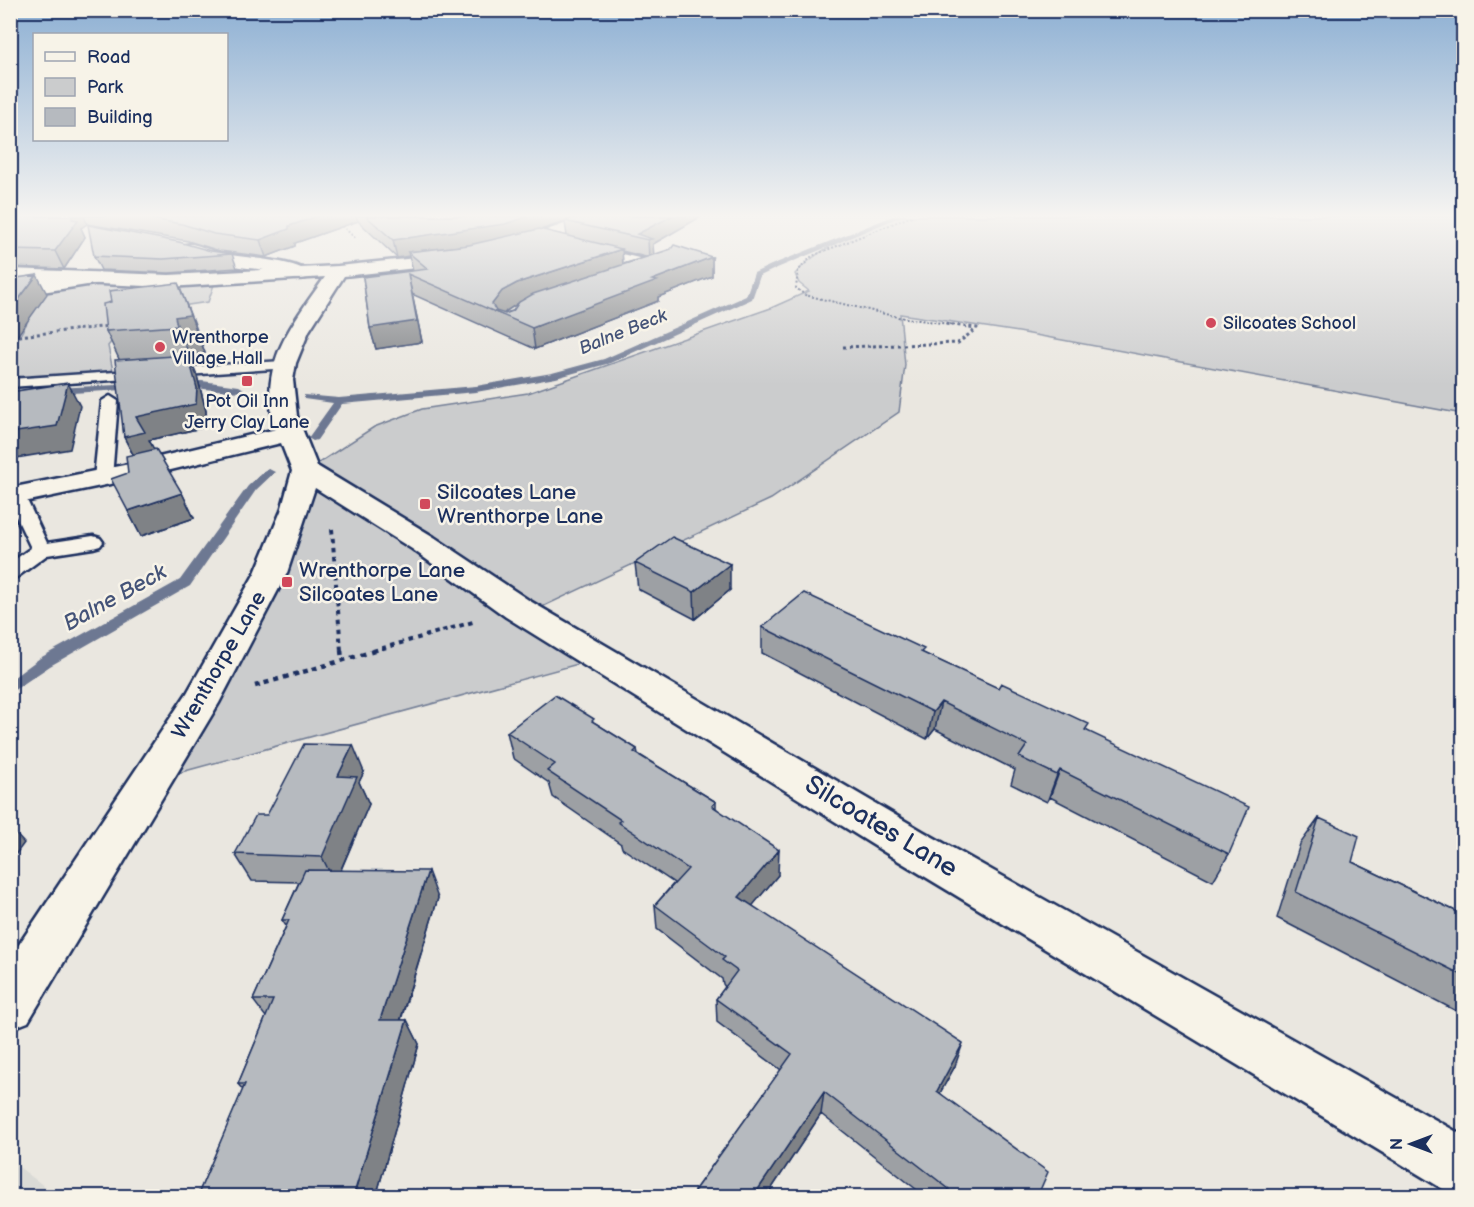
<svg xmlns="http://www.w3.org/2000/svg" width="1474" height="1207" font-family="'Balsamiq Sans',sans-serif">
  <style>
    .built { fill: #dadad6 }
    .green { fill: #cbcccd; stroke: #737e96; stroke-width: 1.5 }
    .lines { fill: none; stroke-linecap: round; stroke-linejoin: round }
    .stream { fill: #6d7892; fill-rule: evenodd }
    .service-casing { stroke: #1b2f5e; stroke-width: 5 }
    .minor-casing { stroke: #1b2f5e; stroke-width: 5 }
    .tertiary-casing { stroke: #1b2f5e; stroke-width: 5 }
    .path-far3 { stroke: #1b2f5e; stroke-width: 2; stroke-dasharray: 2 2; stroke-linecap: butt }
    .path-far2 { stroke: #1b2f5e; stroke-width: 3; stroke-dasharray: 3 3; stroke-linecap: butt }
    .path-far1 { stroke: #1b2f5e; stroke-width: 4; stroke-dasharray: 4.5 4.5; stroke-linecap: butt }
    .path { stroke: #1b2f5e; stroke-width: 4.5; stroke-dasharray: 5 5; stroke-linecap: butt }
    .service { fill: #f7f3e8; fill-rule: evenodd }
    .minor { fill: #f7f3e8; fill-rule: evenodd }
    .tertiary { fill: #f7f3e8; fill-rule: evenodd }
    .wall { fill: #9da0a4; stroke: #1b2f5e; stroke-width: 1.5; fill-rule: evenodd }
    .shaded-wall { fill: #7f8286; stroke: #1b2f5e; stroke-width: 1.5 }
    .building { fill: #b6babf; stroke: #1b2f5e; stroke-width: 1.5 }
    .poi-dot { fill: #d1495b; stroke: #f7f3e8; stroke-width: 2 }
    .labels { text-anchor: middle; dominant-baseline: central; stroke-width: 5; stroke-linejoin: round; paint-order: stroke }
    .far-poi-label { font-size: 18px; fill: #1b2f5e; stroke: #f7f3e8; text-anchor: start }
    .far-water-label { font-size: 18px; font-style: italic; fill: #445378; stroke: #f7f3e8 }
    .poi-label { font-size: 21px; fill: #1b2f5e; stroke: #f7f3e8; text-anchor: start }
    .street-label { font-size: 21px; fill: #1b2f5e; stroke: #f7f3e8 }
    .water-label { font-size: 22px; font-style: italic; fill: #445378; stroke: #f7f3e8 }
    .near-street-label { font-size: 26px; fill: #1b2f5e; stroke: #f7f3e8 }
  </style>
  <rect width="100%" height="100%" fill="#eae7e0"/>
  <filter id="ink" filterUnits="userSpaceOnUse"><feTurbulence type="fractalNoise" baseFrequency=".0167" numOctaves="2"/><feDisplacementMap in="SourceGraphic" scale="12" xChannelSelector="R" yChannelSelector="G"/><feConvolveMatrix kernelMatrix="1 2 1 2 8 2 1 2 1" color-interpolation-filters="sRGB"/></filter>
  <g filter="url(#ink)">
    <path class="built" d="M11 1161 57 1196H11Z"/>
    <path class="green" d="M899 216H1463V414L1019 332 900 314 905 365 899 412 771 499 529 613 600 658 152 780 306 471 374 427 422 409 528 393 771 308 809 291 799 283 795 274C821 244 863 231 899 216Z
      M93 279H216L208 302 175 307 115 337 108 346 114 376 11 383V374L16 365H11V351L27 323 11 291Z"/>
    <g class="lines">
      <path class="stream" d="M893 216H902L777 268 760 276 752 299 610 363 556 378 476 392 342 404 317 440 313 441 308 438 333 403 304 399V395L339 398 476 386 552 373 604 359 746 296 754 273 771 265Z
        M202 381 239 386 244 389 239 392C229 391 178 387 175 385L180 382Z
        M137 384 140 385V389L55 394 50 391 55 388Z
        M269 469 275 472 256 490 190 586 50 666 10 693V680L40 658 180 580 248 486 265 470Z"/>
      <g class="service-casing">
        <path id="service" d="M283 361 290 365 288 368 10 387V379Z
          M110 396 118 401 112 478 109 482H97L94 478 102 401Z
          M16 491 22 492 25 496 47 543 93 536 100 538 103 542 100 546 93 548 47 555 17 577 10 579V563L31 548 10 504V492Z"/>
      </g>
      <g class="minor-casing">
        <path id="minor" d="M192 244C201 246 210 250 219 253 238 258 299 259 309 274L306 278C294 281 282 273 270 271 250 267 195 265 183 249L186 245Z
          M579 244 656 262 659 266 656 270 650 271 573 253 570 249 573 245Z
          M93 273 100 275 102 279 100 283 10 297V285Z"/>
      </g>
      <g class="tertiary-casing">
        <path id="tertiary" d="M588 216H612L610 219 523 250H511L508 246 511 242Z
          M455 254 461 255 464 259 461 263 344 276 309 331 296 363 293 380 297 416 317 466 434 537 530 601 924 832 1464 1136V1196L1443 1189 894 858 506 617 412 549 315 488 287 573 219 703 28 1022 10 1029V958L187 693 255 573 281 511 292 471 281 443 134 479 10 505V488L134 463 276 429C256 367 291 325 325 277L169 287 10 280V269L169 275 338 266Z"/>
      </g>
      <path class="path-far3" d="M912 216 812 256 798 271 796 288 805 295 898 317 956 325
        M339 223 355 238"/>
      <path class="path-far2" d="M19 336 110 326
        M843 347 958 343 977 328 945 324"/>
      <path class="path-far1" d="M332 529 341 651
        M373 651 473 622"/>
      <path class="path" d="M341 650 342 660
        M255 686 378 650"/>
      <use href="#service" class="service"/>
      <use href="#minor" class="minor"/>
      <use href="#tertiary" class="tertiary"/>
    </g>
    <path class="wall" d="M10 216H702L653 244V254L712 257V276L658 297V301L535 349 412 294 422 342 376 349 370 328 363 277 413 271 409 256 397 258 358 221 295 243V246L266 257 220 251 188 241 87 224 81 228 85 237 64 269 10 267ZM565 222 567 236 541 230ZM622 251 646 257 623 264ZM520 302 513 311 504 313 506 311Z
      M211 251 232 254 237 268 169 273 101 270 94 256Z
      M193 319 205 353 191 355 194 365H192L197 376 206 411V427L149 440 154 450 182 493 194 518 141 536 128 511V473L133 455 124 437 119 359 106 331Z
      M635 563 730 590 695 619 638 589Z
      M762 627 923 653 1086 730 1229 854 1213 881 1050 797 1047 802 1011 784 1015 770 935 729 927 739 762 653Z
      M595 723 637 749 638 754 716 802V808L778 875 752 906 955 1066 940 1093 1037 1197H926L821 1114 766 1197H694V1191L781 1070 717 1022 716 999 725 987 723 984 722 979 657 929 655 905 674 883 622 848 621 844 553 797 549 783 513 758 507 732Z
      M364 772 359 782 369 804 341 870 438 898 401 1020H407L419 1044 376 1197H204L199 1192 243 1090 238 1084 266 1017 253 1000 286 926 282 920 299 882 252 881 235 854 267 815Z
      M1319 818 1352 862 1464 915V1015L1277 918 1300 844Z"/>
    <path class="shaded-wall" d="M72 216H84L87 224 81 228 85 237 64 269 55 251Z
      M318 216H356L358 221 295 243V246L266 257 260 240 289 226Z
      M530 216H582L507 241 408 252 409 256 397 258 393 240Z
      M672 216H702L653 244 654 257 649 258 648 240 637 234Z
      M622 249 623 267 520 302 506 311 503 315 494 312 492 304 502 291 517 283Z
      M712 257V276L658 297V301L535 349 532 328 652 280Z
      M408 274 422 342 376 349 370 328Z
      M37 275 47 294 10 346V311Z
      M178 283 205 353 191 355 194 365 177 326 175 317Z
      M188 355 197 376 206 411V427L149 440 157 455 136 460 124 437 136 417Z
      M68 383 80 406 70 449 10 459V433Z
      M182 493 194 518 141 536 128 511Z
      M730 564V590L695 619 694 592Z
      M941 702 935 729 927 739 933 712Z
      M353 745 364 772 359 782 369 804 335 883 322 857 338 776Z
      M1060 770 1050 797 1047 802 1057 775Z
      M10 828 24 843 10 862Z
      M779 850 778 875 739 922V897Z
      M428 871 438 898 393 1044 380 1020Z
      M407 1020 419 1044 376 1197H353Z
      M963 1043 955 1066 929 1113 937 1091Z
      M824 1092 821 1114 766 1197H753Z"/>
    <path class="building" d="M10 216H72V219L78 220 55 251 10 250Z
      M133 216H318L289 226V229L260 240 214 234 182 224Z
      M366 216H530L505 224 393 240Z
      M579 216H672L637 234 652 239 648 240 565 221Z
      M88 225 179 242 211 251 232 254 163 259 94 256Z
      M539 229 622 249 517 283 502 291 492 304 496 311 505 314 513 311 519 302 533 294 671 249 674 245 712 257 652 280 657 281 532 328 408 274 417 321 370 328 363 277 428 269 408 252 469 245Z
      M37 275 10 311V279Z
      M178 283 190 315 175 317 177 326 106 331 103 304 111 302 109 291Z
      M188 355 197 388 196 404 136 417 145 432 124 437 115 360Z
      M68 383 57 426 10 433V392Z
      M156 449 182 493 128 511 111 479 128 473 126 456Z
      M672 537 730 564 694 592 635 563Z
      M804 593 924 649 921 652 998 688 1001 683 1089 724 1085 730 1249 807 1229 854 1060 770 1057 775 1019 757 1027 745 941 702 933 712 762 627Z
      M555 695 594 719 592 721 637 749 634 752 716 802 712 806 779 850 739 897 963 1043 937 1091 1048 1172 1037 1197H946L949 1189 824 1092 753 1197H700L694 1191 792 1054 716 999 737 971 722 960 725 957 655 905 688 869 618 822 621 820 547 771 555 764 507 732Z
      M304 744 353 745 338 776 357 777 322 857 235 854 256 815H267Z
      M1319 818 1359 836 1352 862 1464 915V976L1296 892Z
      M305 870 428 871 380 1020H407L353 1197H282L283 1194 199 1192 245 1084H238L273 1000H253L289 920H282Z"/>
  </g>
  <linearGradient id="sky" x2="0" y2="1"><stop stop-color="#8cafd3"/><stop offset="0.56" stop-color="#f6f4f1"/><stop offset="1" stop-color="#f6f4f1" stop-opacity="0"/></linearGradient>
  <rect width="1474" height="385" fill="url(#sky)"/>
  <g class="poi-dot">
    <circle cx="1211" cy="323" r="6"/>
    <circle cx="160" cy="347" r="6"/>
    <rect x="241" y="375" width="12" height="12" rx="3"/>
    <rect x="419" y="498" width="12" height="12" rx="3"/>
    <rect x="281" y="576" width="12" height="12" rx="3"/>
  </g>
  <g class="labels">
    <g class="far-poi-label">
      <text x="1223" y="323">Silcoates School</text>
      <text x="172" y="337">Wrenthorpe<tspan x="172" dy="21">Village Hall</tspan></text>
      <text x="247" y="401" text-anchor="middle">Pot Oil Inn<tspan x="247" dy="21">Jerry Clay Lane</tspan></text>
    </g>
    <g class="far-water-label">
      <text transform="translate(623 332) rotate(-22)">Balne Beck</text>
    </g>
    <g class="poi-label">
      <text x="437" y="492">Silcoates Lane<tspan x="437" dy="24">Wrenthorpe Lane</tspan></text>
      <text x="299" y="570">Wrenthorpe Lane<tspan x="299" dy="24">Silcoates Lane</tspan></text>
    </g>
    <g class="street-label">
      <text transform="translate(219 665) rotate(-60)">Wrenthorpe Lane</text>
    </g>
    <g class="water-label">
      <text transform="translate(115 598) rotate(-29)">Balne Beck</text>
    </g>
    <g class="near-street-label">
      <text transform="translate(881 827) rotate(31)">Silcoates Lane</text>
    </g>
  </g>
  <rect width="1474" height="1207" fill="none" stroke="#f7f3e8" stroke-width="36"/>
  <rect x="18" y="18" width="1438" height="1171" fill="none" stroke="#1b2f5e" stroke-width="2" filter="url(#ink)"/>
  <rect x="33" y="33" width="195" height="108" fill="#f7f3e8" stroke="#9fa5b1" stroke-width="1.5"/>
  <rect x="45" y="52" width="30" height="9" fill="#f7f3e8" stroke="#9fa5b1" stroke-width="1.5"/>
  <text x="87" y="63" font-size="18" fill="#1b2f5e">Road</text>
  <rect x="45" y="78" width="30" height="18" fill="#cbcccd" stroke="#9fa5b1" stroke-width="1.5"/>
  <text x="87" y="93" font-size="18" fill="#1b2f5e">Park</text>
  <rect x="45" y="108" width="30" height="18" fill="#b6babf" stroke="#9fa5b1" stroke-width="1.5"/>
  <text x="87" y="123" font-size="18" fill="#1b2f5e">Building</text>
  <g transform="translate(1411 1144) rotate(270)" stroke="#f7f3e8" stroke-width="4.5" paint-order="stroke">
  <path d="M0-4.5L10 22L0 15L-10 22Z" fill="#1b2f5e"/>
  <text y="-9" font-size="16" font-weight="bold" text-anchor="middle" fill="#1b2f5e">N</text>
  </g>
</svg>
